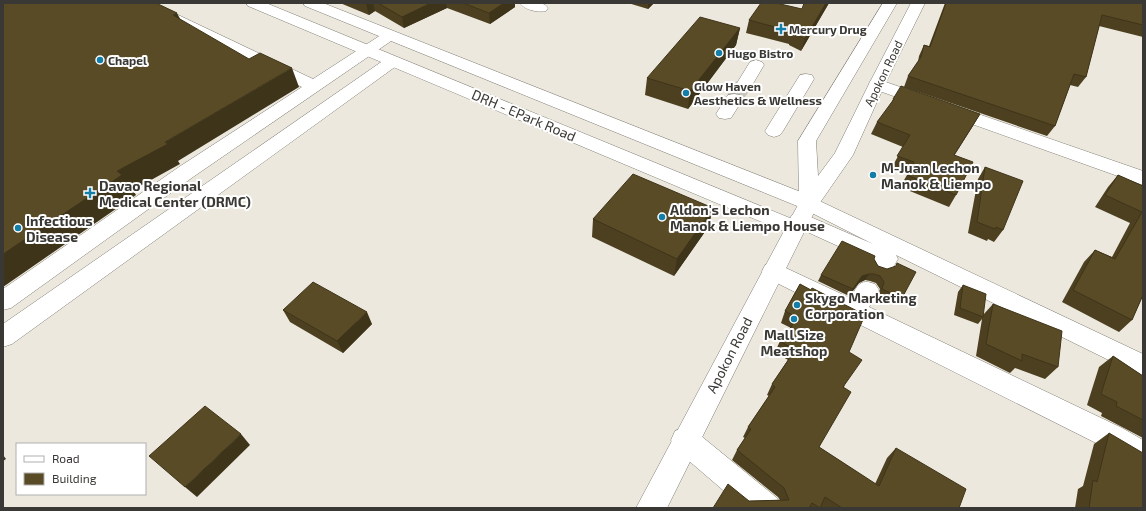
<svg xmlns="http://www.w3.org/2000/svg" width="1146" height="511" font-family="'Exo 2',sans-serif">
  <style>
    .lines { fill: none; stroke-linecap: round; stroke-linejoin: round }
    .minor-tunnel { stroke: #c8c5bc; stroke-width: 16; stroke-dasharray: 16 8; stroke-linecap: butt }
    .minor-casing { stroke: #827f76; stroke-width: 1 }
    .major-casing { stroke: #827f76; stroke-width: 1 }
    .highway-casing { stroke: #827f76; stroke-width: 1 }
    .minor { fill: #fff; fill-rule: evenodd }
    .major { fill: #fff; fill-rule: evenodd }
    .highway { fill: #fff; fill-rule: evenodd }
    .wall { fill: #4d4020 }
    .shaded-wall { fill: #3e341a }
    .building { fill: #594b25; stroke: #3e341a }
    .poi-dot { fill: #137ea7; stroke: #fff; stroke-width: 1.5 }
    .labels { text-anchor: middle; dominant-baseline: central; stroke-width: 4; stroke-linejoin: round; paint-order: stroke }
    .far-poi-label { font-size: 12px; font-weight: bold; fill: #393834; stroke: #fff; text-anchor: start }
    .far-street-label { font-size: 12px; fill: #393834; stroke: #fff }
    .street-label { font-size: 14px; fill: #393834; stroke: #fff }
    .poi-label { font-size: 14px; font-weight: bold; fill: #393834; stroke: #fff; text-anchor: start }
  </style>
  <rect width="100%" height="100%" fill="#ece8de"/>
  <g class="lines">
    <path class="minor-tunnel" d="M734 99 745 83"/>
    <g class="minor-casing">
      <path id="minor" d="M135 3H153L313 79 384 33 389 31 394 33 397 36 394 39 193 177 11 308 3 310V289L179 167 302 87 137 6Z
        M520 3C529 3 543 0 548 8L546 11C539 13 524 10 520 3Z
        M393 56 399 58 401 61 399 64 12 344 3 347V324L387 58Z
        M756 60 762 62 764 65 751 87 745 88 739 87 737 83 750 62Z
        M806 74 812 75 814 79 783 131 780 135 774 137 768 135 765 131 800 75Z
        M877 79 1143 171V185L871 88 869 84 871 80Z
        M734 94 740 95 743 99 731 118 725 119 719 118 716 114 728 95Z
        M809 196 1143 354V377L896 255 898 259 891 271 883 274 875 271 872 265 873 262 792 225 789 220 792 215 799 212 873 244 802 208 799 203 802 198Z
        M773 262 850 298C858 286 859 278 875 284L879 290 869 307 1122 428 1143 440V468L1133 465 1102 446 765 277 762 271 765 265Z
        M685 427 695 431 777 498 782 508H744L675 449 671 440 675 431Z"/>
    </g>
    <g class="major-casing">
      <path id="major" d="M246 3H266L802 223 806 228 802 233 795 236 788 233 248 6Z
        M303 3H323L816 198 819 203 816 208 809 210 802 208 305 6Z"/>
    </g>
    <g class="highway-casing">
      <path id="highway" d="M883 3H897L816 141 818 176 835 153 869 84 911 3H925L885 84 853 155 817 207 806 228 667 508H636L799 203 798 141Z"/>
    </g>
    <use href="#minor" class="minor"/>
    <use href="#major" class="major"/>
    <use href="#highway" class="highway"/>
  </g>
  <path class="wall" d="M340 3H515V7L490 24 447 8 404 28 375 11 369 15Z
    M628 3H654L648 9Z
    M829 3 801 51 789 45V44L746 33 749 20Z
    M945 3H1143V37L1099 26 1086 77 1078 87 1070 85 1055 126 1047 136 904 87 908 76 918 62 919 56 924 45 929 46Z
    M740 28 736 45 688 109 645 95 647 78Z
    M893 99 980 114 954 155 956 195 949 207 900 187 907 175 891 169 903 147 871 134 877 122 891 104Z
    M985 167 1003 230 994 242 988 239 987 241 968 233 978 179Z
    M1118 175 1143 186V295L1132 320 1119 332 1062 302 1084 262 1095 250 1112 257 1130 223 1095 207 1108 187Z
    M593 219 709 226 674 276 592 237Z
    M874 259 878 266 902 298 898 305 878 295 880 289 876 283 870 281 865 280 859 283 849 296 818 281 821 275Z
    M800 284 849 352 844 388 819 447 875 484 887 458 896 448 959 508H821L820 507V508H713L749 501 780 500 778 497 732 460 737 450 745 438 743 437 748 427 769 396 767 395 772 384 788 360 775 352 780 341 791 328 781 323 785 311Z
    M963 285 983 315 993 304 1058 367 1045 379 1015 368 1010 373 976 356 982 319 978 324 954 315 958 292Z
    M283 310 372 324 343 353 290 322Z
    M1113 356 1143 376V438L1101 416 1102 413 1087 405 1099 367Z
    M1109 433 1143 508H1075L1078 489 1083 486 1094 444Z"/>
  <path class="shaded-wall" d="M367 3H373L375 11 369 15 366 4Z
    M431 3H446L447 8 404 28 402 17Z
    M504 3H515V7L490 24 489 13Z
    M648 3H654L648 9Z
    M826 3H829L801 51 805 39Z
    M177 13 187 32 173 15Z
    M740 28 736 45 688 109 690 91Z
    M292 68 299 87 178 161 180 164 133 190 136 195 3 287V254L117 171 165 142Z
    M980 114 973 126 947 167 954 155Z
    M713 208 709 226 674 276 677 259Z
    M869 274 865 280 859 283 849 296 853 289 862 276Z
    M367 312 372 324 343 353 337 341Z
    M241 434 250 445 197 497 185 487Z
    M3 455 6 459 3 461Z"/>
  <path class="building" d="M3 3H156L177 13 173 15 249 59 260 53 292 68 165 142 168 144 117 171 122 175 3 254Z
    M378 3H431L402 17Z
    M463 3H504L489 13Z
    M761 3H776L802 9 804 3H826L805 39 792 33 793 32 749 20Z
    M946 3H1143V25L1102 15 1086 77 1074 74 1055 126 908 76 921 57 924 45 930 47Z
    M700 17 740 28 690 91 647 78Z
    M901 86 980 114 954 155 973 162 956 195 907 175 914 162 897 156 910 135 877 122 894 99H893Z
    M985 167 1023 181 1003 230 996 227 995 229 977 222Z
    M633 174 713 208 677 259 593 219Z
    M1118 175 1143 186V295L1132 320 1073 290 1095 250 1115 259 1142 212 1105 195Z
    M842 241 875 256 874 259 878 266 887 269 896 266 897 263 916 272 902 298 882 289 884 282 880 276 874 274H869L862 276 853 289 821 275Z
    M313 282 367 312 337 341 283 310Z
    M800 284 811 290 812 288 865 315 849 352 862 360 843 387 851 392 819 447 879 486 896 448 966 489 959 508H842L825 497 820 508 812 503 809 508H713L728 484 749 501 789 500 784 488 737 450 751 429 748 427 775 387 772 384 795 350 780 341 798 318 785 311Z
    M963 285 986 294 983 317 960 308Z
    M993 304 1062 331 1058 367 1022 354V361L986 344Z
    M1113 356 1143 376V420L1116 406 1117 402 1101 394Z
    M205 406 241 434 185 487 149 456Z
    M1109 433 1143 453V508H1089L1093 480 1097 482Z"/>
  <g class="poi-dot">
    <path d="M779 23h4v4h4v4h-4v4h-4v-4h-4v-4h4z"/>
    <circle cx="719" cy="53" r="4"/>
    <circle cx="100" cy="60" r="4"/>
    <circle cx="686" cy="93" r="4"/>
    <circle cx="873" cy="175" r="4"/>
    <path d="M88 187h4v4h4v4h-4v4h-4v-4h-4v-4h4z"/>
    <circle cx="662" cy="217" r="4"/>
    <circle cx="18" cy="228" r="4"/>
    <circle cx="797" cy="305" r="4"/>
    <circle cx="794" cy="319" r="4"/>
  </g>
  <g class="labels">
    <g class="far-poi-label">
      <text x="789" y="29">Mercury Drug</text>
      <text x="727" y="53">Hugo Bistro</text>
      <text x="108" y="60">Chapel</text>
      <text x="694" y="86">Glow Haven<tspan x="694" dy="14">Aesthetics &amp; Wellness</tspan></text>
    </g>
    <g class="far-street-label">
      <text transform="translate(883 73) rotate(-64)">Apokon Road</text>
    </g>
    <g class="street-label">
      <text transform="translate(524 115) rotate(23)">DRH - EPark Road</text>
      <text transform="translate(729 355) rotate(-63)">Apokon Road</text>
    </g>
    <g class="poi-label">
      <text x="881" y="167">M-Juan Lechon<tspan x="881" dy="16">Manok &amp; Liempo</tspan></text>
      <text x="99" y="185">Davao Regional<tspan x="99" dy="16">Medical Center (DRMC)</tspan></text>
      <text x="670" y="209">Aldon's Lechon<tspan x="670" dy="16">Manok &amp; Liempo House</tspan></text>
      <text x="26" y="220">Infectious<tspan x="26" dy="16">Disease</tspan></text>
      <text x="805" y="297">Skygo Marketing<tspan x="805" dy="16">Corporation</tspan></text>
      <text x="794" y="334" text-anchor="middle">Mall Size<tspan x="794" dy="16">Meatshop</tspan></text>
    </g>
  </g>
  <rect width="1146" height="511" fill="none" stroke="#393834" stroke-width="8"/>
  <rect x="16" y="443" width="130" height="52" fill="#ffffff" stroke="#b0afae"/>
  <rect x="24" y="456" width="20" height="6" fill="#ffffff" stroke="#b0afae"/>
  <text x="52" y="463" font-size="12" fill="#393834">Road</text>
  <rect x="24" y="473" width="20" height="12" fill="#594b25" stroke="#b0afae"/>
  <text x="52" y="483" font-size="12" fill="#393834">Building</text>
</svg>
